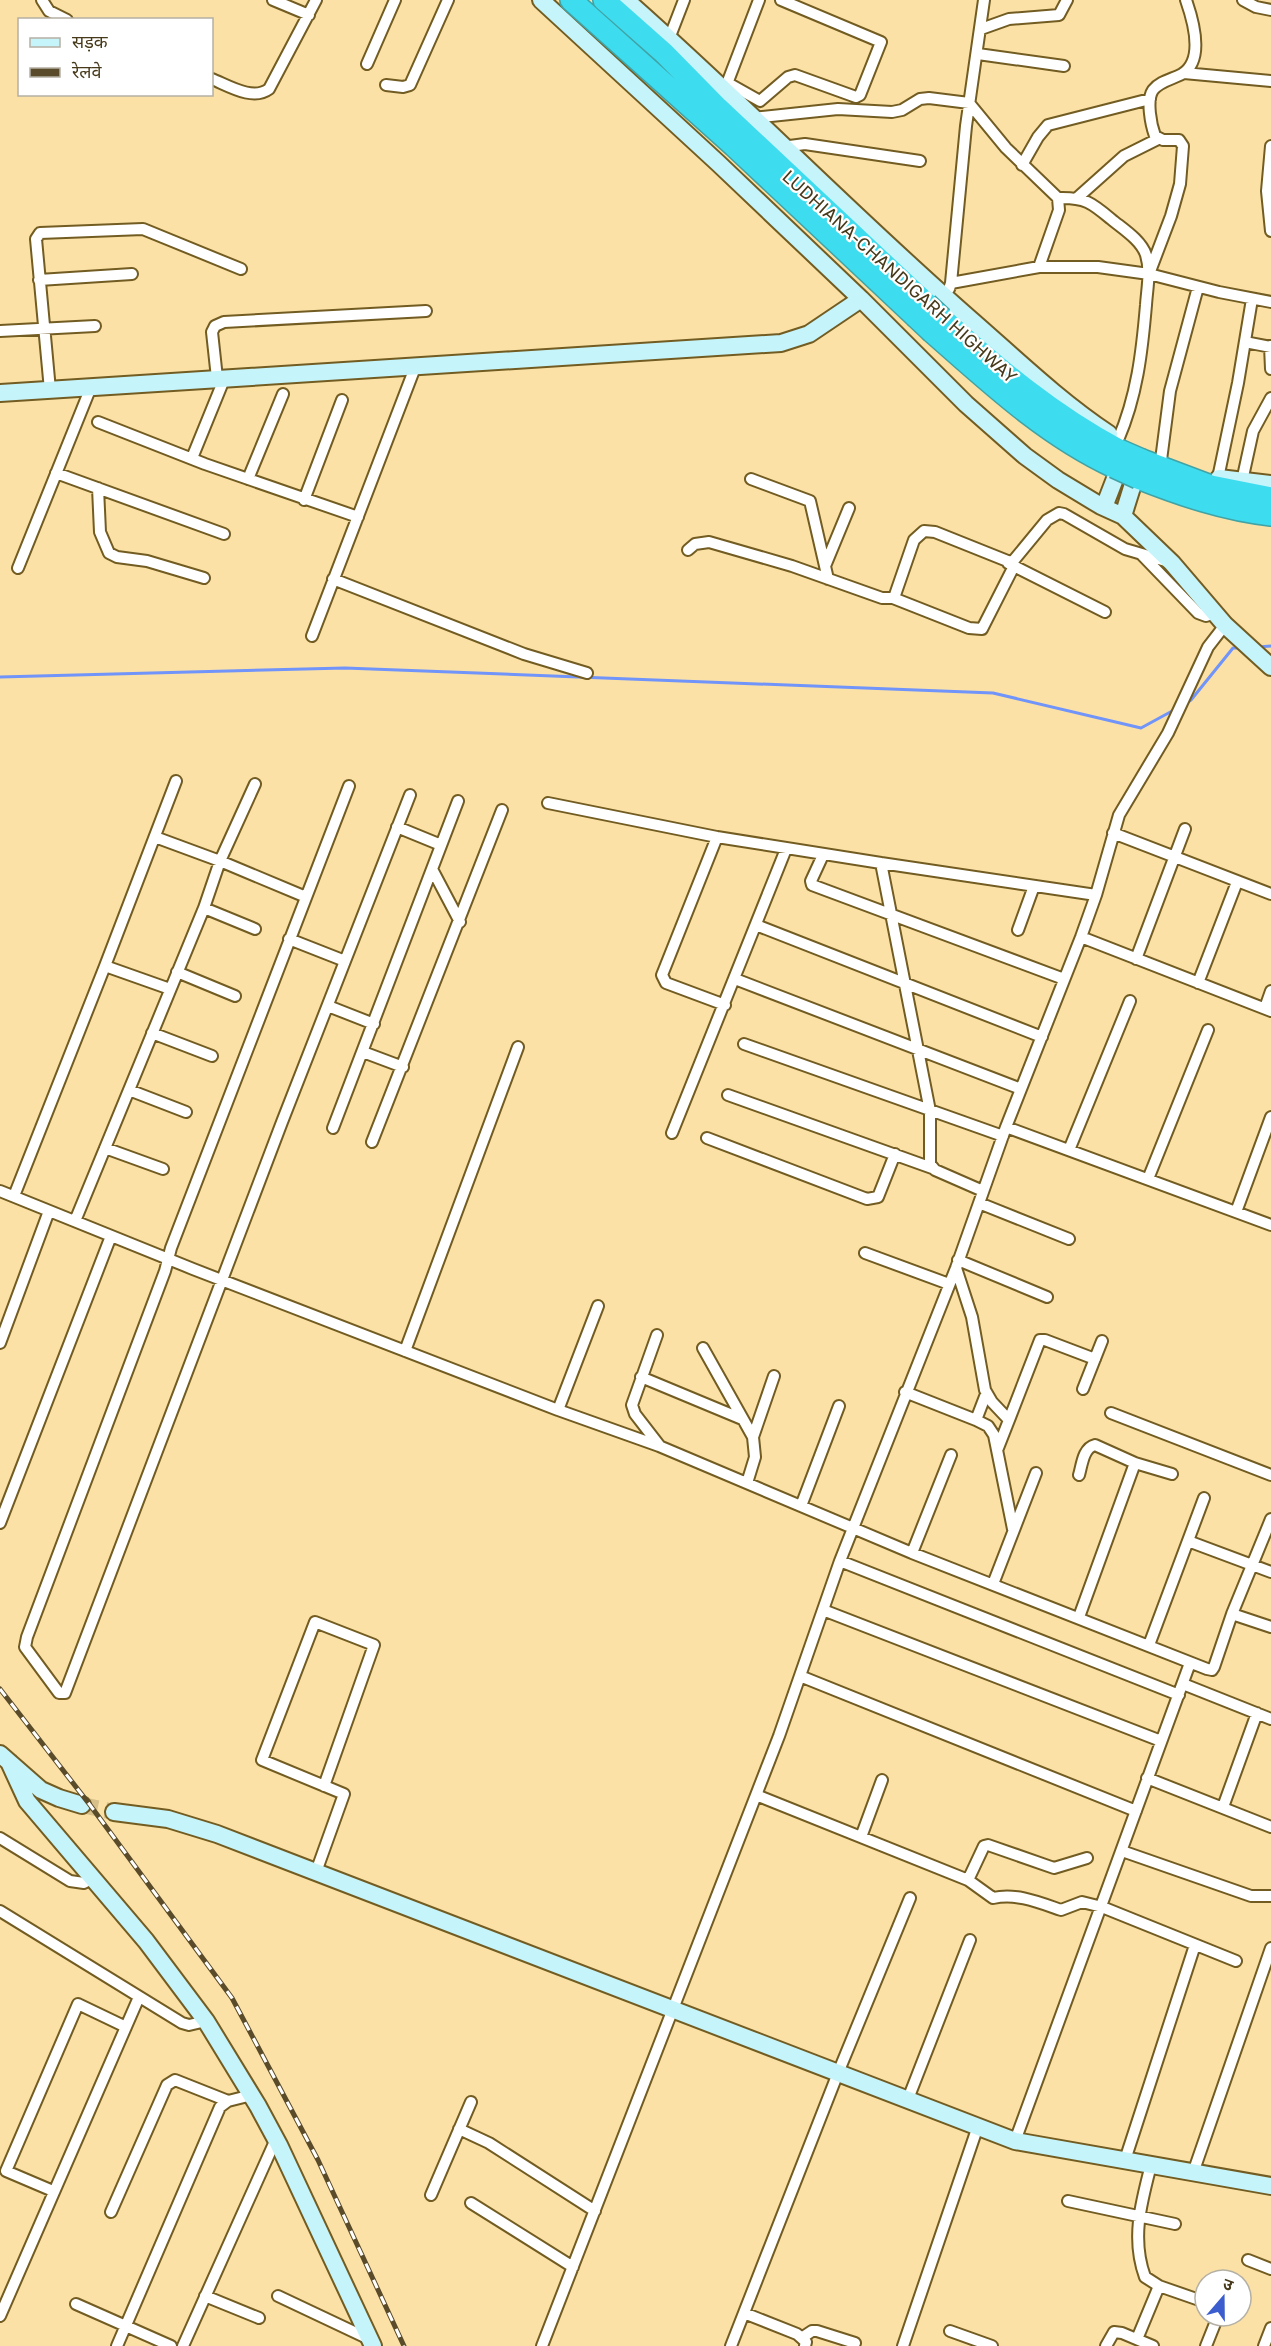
<svg xmlns="http://www.w3.org/2000/svg" width="1271" height="2346" font-family="'Golos Text','Noto Sans Devanagari',sans-serif">
  <style>
    .lines { fill: none; stroke-linecap: round; stroke-linejoin: round }
    .stream { stroke: #7094f9; stroke-width: 3 }
    .secondary-tunnel { stroke: #d7c08a; stroke-width: 16; stroke-dasharray: 16 8; stroke-linecap: butt }
    .street-casing { stroke: #725c22; stroke-width: 14 }
    .secondary-casing { stroke: #725c22; stroke-width: 20 }
    .highway-casing { stroke: #41a3a5; stroke-width: 24 }
    .street { stroke: #fff; stroke-width: 10 }
    .secondary { stroke: #c5f4fa; stroke-width: 16 }
    .highway { stroke: #3edcef; stroke-width: 21 }
    .rail-casing { stroke: #5a4c2a; stroke-width: 5 }
    .rail { stroke: #fff; stroke-width: 3; stroke-dasharray: 9; stroke-linecap: butt }
    .highway-bridge-casing { stroke: #41a3a5; stroke-width: 24; stroke-linecap: butt }
    .highway-bridge { stroke: #3edcef; stroke-width: 21 }
    .labels { text-anchor: middle; dominant-baseline: central; stroke-width: 4.5; stroke-linejoin: round; paint-order: stroke }
    .street-label { font-size: 18px; fill: #473a1b; stroke: #fff }
  </style>
  <rect width="100%" height="100%" fill="#fbe1a6"/>
  <g class="lines">
    <path class="stream" d="M1258 647 1271 646
      M0 677 345 668 993 693 1141 728 1174 710
      M1185 704 1191 700 1233 648H1239"/>
    <path class="secondary-tunnel" d="M82 1805 114 1812"/>
    <g class="street-casing">
      <path id="street" d="M42 0 49 11 67 20
        M273 0 309 15
        M1243 0 1256 7 1271 10
        M981 29 1009 19 1059 15 1067 0
        M667 44 684 0
        M978 54 1064 66
        M367 64 395 0
        M1184 73 1271 81
        M212 79C229 86 253 101 269 89L316 0
        M728 83 760 101 788 77 795 75 856 97 860 95 881 42 781 0
        M386 85 403 87 410 85 448 0
        M725 89 759 0
        M753 118 838 109 892 112 902 110 920 99 929 98 969 103 1006 148 1058 198 1059 210 1039 267
        M1271 146 1267 191 1271 231
        M782 147 805 144 920 161
        M1022 165 1038 137 1048 125 1150 99
        M1058 198C1085 197 1092 203 1111 219 1123 229 1141 240 1146 255 1151 271 1147 289 1146 305 1142 352 1137 396 1118 440
        M1077 198 1124 156 1158 139
        M1149 274 1171 216 1180 184 1183 146 1179 140H1163L1155 136C1151 125 1146 100 1153 90 1160 81 1173 79 1182 74 1205 60 1193 20 1186 0
        M39 280 132 274
        M951 283 1039 267H1098L1149 274 1219 292 1271 302
        M949 289 951 283 966 126 984 0
        M0 331 95 326
        M1245 342 1271 347
        M1270 346 1271 369
        M217 378 212 332 215 326 224 322 426 311
        M50 390 36 239 40 233 143 229 241 269
        M98 422 205 464 358 517
        M192 458 225 377
        M1161 460 1170 391 1198 287
        M56 473 224 534
        M1218 478 1238 383 1252 299
        M248 479 283 394
        M751 479 810 501 828 579
        M1242 481 1253 431 1271 398
        M98 488 100 532 109 553 117 557 147 561 204 578
        M304 500 342 400
        M688 550 695 544 709 542 792 566 882 598H893L895 595 914 540 924 531 935 532 1010 562 1014 560 1047 520 1059 513 1064 514 1125 549 1169 562
        M1142 555 1198 613 1206 616 1214 613
        M1008 563 1105 612
        M825 566 849 508
        M18 568 91 387
        M333 579 524 654 587 673
        M893 598 969 628 982 629 1014 566
        M312 636 416 365
        M349 786 171 1248 165 1271 27 1637 25 1647 59 1693H65L282 1122 410 795
        M548 803 717 837 881 863
        M397 827 441 845
        M1113 833 1271 894
        M155 837 220 861 306 897
        M717 837 662 975 666 983 725 1005
        M823 855 811 881 812 885 1064 979
        M432 869 460 922
        M204 908 255 929
        M756 925 1042 1037
        M1018 930 1034 886
        M1081 937 1271 1011
        M289 939 345 961
        M1136 959 1185 829
        M105 966 170 989
        M177 972 235 996
        M735 979 1021 1089
        M1198 983 1237 882
        M328 1006 374 1024
        M1265 1008 1271 991
        M152 1033 212 1056
        M744 1044 1003 1136
        M363 1052 403 1067
        M129 1090 186 1112
        M728 1095 932 1168
        M1006 1127 1271 1225
        M333 1128 458 801
        M672 1133 786 849
        M707 1138 867 1199 878 1197 895 1154
        M372 1142 502 810
        M105 1148 163 1169
        M1069 1150 1130 1001
        M1148 1179 1208 1030
        M0 1191 193 1269 558 1410 659 1446 912 1553 1207 1669 1212 1670 1214 1667 1232 1614 1271 1519
        M983 1191 935 1170 930 1164V1111L881 863 1096 895
        M14 1196 105 966 176 781
        M979 1203 1069 1239
        M1236 1212 1271 1117
        M75 1221 204 908 220 861 255 784
        M865 1253 949 1284
        M958 1260 1047 1297
        M956 1268 972 1317 985 1390 992 1402 1009 1420 1040 1340H1045L1095 1359
        M657 1335 632 1405 635 1414 659 1445
        M0 1343 49 1211
        M703 1348 753 1437 755 1457 747 1483
        M405 1351 518 1047
        M641 1377 742 1419
        M1083 1389 1102 1341
        M905 1392 976 1420 986 1394
        M558 1410 598 1306
        M1111 1413 1271 1475
        M976 1420 988 1426 994 1435 1013 1529
        M753 1437 774 1376
        M998 1448 1009 1420
        M1079 1475C1082 1465 1083 1448 1095 1445L1135 1463 1172 1474
        M801 1506 839 1406
        M0 1523 111 1236
        M1188 1541 1271 1572
        M912 1553 951 1455
        M840 1561 1179 1695
        M993 1584 1036 1473
        M823 1610 1161 1741
        M1232 1614 1271 1627
        M1079 1617 1135 1463
        M1149 1645 1204 1498
        M800 1676 1136 1811
        M1183 1684 1271 1719
        M1147 1778 1271 1827
        M756 1795 968 1880 993 1898C1017 1893 1038 1902 1061 1910L1082 1902 1102 1907 1236 1961
        M1223 1807 1257 1713
        M861 1837 882 1780
        M0 1838 70 1881 84 1883 93 1878
        M1122 1851 1251 1896H1271
        M316 1872 344 1794 262 1760 315 1622 374 1645 324 1786
        M968 1880 984 1846 988 1845 1054 1868 1087 1858
        M0 1911 182 2023 189 2025 206 2021
        M908 2099 970 1940
        M459 2129 489 2143 595 2211
        M1015 2141 1190 1663
        M1125 2160 1195 1945
        M1151 2165C1141 2203 1131 2239 1145 2277L1159 2286 1205 2302
        M1193 2173 1271 1948
        M53 2191 6 2171 78 2004 126 2027
        M431 2195 471 2102
        M1068 2201 1175 2224
        M471 2203 573 2267
        M111 2212 167 2085 175 2080 228 2101
        M1248 2260 1271 2269
        M205 2296 259 2318
        M278 2296 369 2339
        M76 2304 171 2346
        M744 2313 797 2334 806 2342 805 2346
        M0 2316 139 1997
        M950 2331 992 2346
        M803 2337 812 2331H817L855 2343
        M1137 2339 1159 2286
        M117 2346 220 2107 228 2101 252 2095
        M183 2346 276 2139
        M542 2346 779 1736 840 1561 956 1268 1006 1127 1081 937 1096 895 1119 815 1168 733 1208 647 1225 625
        M731 2346 838 2073 910 1898
        M903 2346 978 2126
        M1106 2346 1114 2332 1122 2333 1153 2346
        M1206 2346 1218 2316
        M1264 2346 1271 2328"/>
    </g>
    <g class="secondary-casing">
      <path id="secondary" d="M541 0 718 163 861 299 966 404 1025 456 1058 480 1101 506 1123 516 1172 563 1225 625 1271 667
        M626 0C743 103 851 215 969 318 1015 358 1058 400 1109 434
        M0 393 781 343 809 334 861 299
        M1219 478 1271 484
        M1104 507 1123 458
        M1123 516 1138 468
        M0 1754 41 1790 59 1798 82 1805
        M9 1762 27 1801 146 1941 206 2021 258 2106 279 2145 373 2346
        M114 1812 168 1819 217 1834 1015 2141 1271 2186"/>
    </g>
    <g class="highway-casing">
      <path id="highway" d="M571 0 734 146 915 316
        M604 0 664 53 718 108 927 304
        M942 318C997 368 1053 415 1119 450
        M932 332C989 382 1045 435 1114 467
        M1142 460 1211 486 1271 498
        M1138 478C1181 495 1225 510 1271 515"/>
    </g>
    <use href="#street" class="street"/>
    <use href="#secondary" class="secondary"/>
    <use href="#highway" class="highway"/>
    <g class="rail-casing">
      <path id="rail" d="M0 1689 90 1805 232 1998 318 2160 404 2346"/>
    </g>
    <use href="#rail" class="rail"/>
    <g class="highway-bridge-casing">
      <path id="highway-bridge" d="M927 304 942 318
        M915 316 932 332
        M1119 450 1142 460
        M1114 467 1138 478"/>
    </g>
    <use href="#highway-bridge" class="highway-bridge"/>
  </g>
  <g class="labels">
    <g class="street-label">
      <text transform="translate(900 276) rotate(42)">LUDHIANA-CHANDIGARH HIGHWAY</text>
    </g>
  </g>
  <rect x="18" y="18" width="195" height="78" fill="#ffffff" stroke="#b5b0a4" stroke-width="1.5"/>
  <rect x="30" y="38" width="30" height="9" fill="#c5f4fa" stroke="#b5b0a4" stroke-width="1.5"/>
  <text x="72" y="48" font-size="18" fill="#473a1b">सड़क</text>
  <rect x="30" y="68" width="30" height="9" fill="#5a4c2a" stroke="#b5b0a4" stroke-width="1.5"/>
  <text x="72" y="78" font-size="18" fill="#473a1b">रेलवे</text>
  <g transform="translate(1223 2298) rotate(20)"><circle r="28" fill="#ffffff" stroke="#b5b0a4" stroke-width="1.5"/>
  <path d="M0-4.5L10 22L0 15L-10 22Z" fill="#3b5dce"/>
  <text y="-9" font-size="16" font-weight="bold" text-anchor="middle" fill="#473a1b">उ</text>
  </g>
</svg>
